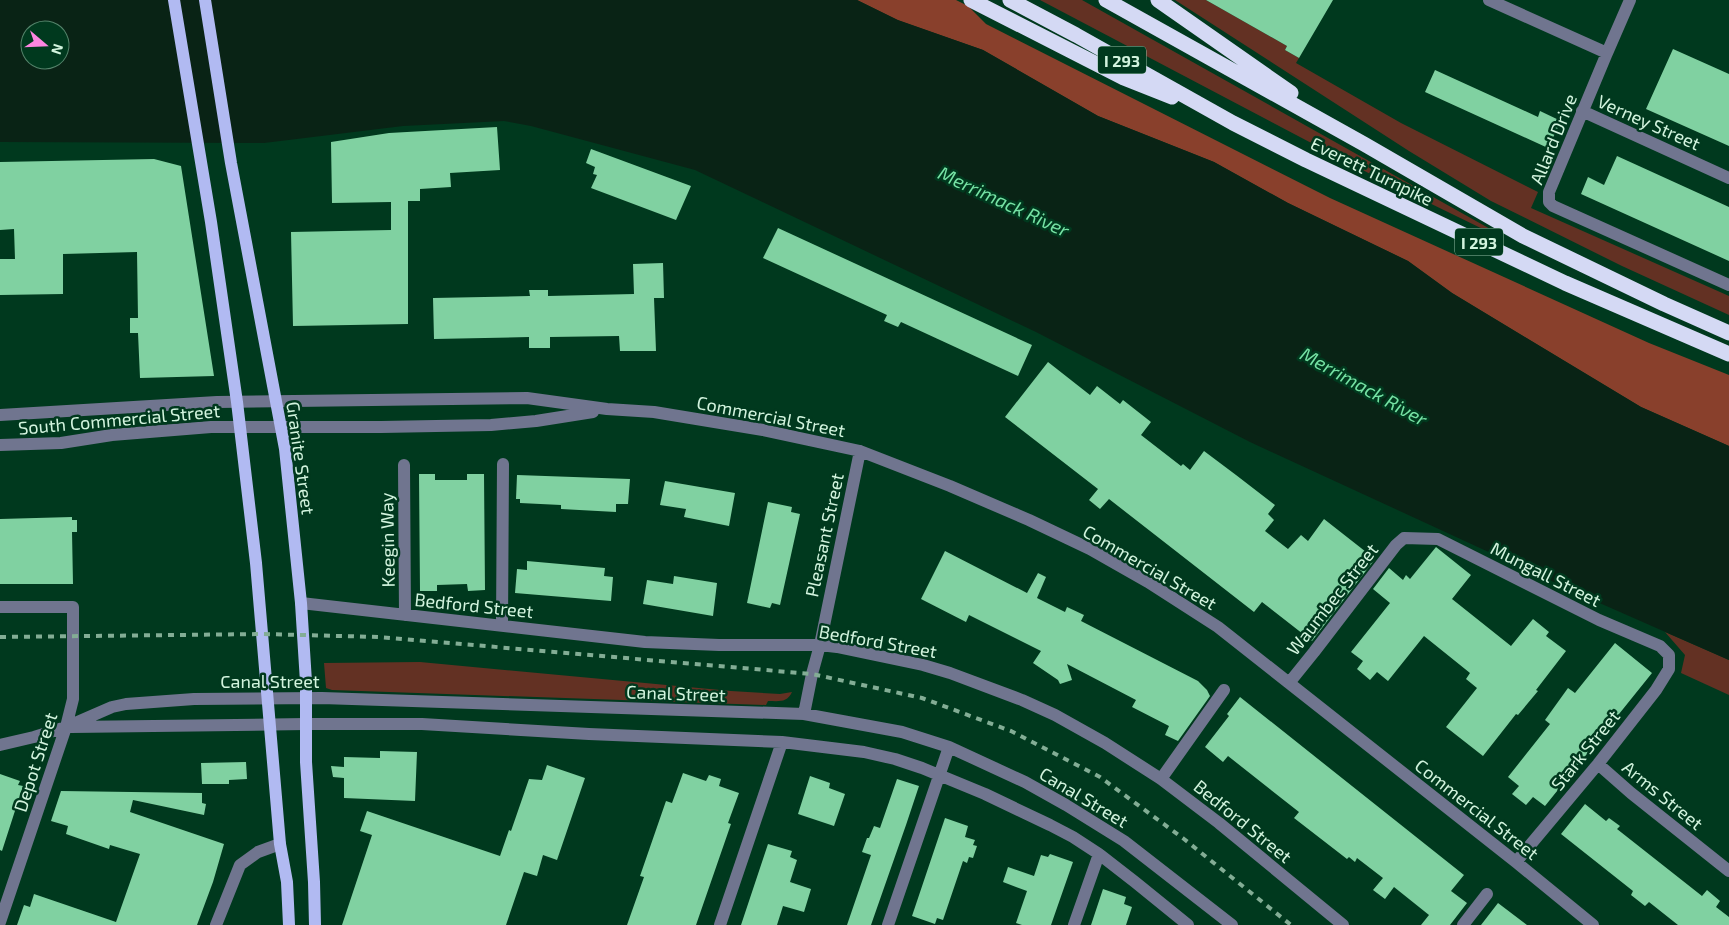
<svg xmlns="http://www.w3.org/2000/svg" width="1729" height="925" font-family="'Exo 2',sans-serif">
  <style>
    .green { fill: #633123 }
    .forest { fill: #89402c }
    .water { fill: #092315; fill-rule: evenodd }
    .building { fill: #80d1a1 }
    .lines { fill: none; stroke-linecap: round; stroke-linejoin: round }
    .minor { stroke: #70758f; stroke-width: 12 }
    .major { stroke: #b1baf2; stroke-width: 12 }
    .highway { stroke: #d4d9f4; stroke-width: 15 }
    .rail { stroke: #83ad95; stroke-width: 4; stroke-dasharray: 6 6; stroke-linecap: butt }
    .labels { text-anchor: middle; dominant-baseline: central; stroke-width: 5; stroke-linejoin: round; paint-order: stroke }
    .shield { fill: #00391e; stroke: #93bca4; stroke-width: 1 }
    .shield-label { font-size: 16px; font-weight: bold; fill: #d2f4de }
    .street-label { font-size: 18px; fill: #d2f4de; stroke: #00391e }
    .water-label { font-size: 19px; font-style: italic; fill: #75e2a4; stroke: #00391e }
  </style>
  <rect width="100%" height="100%" fill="#00391e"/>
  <path class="green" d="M1040 0H1082L1492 230 1491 233 1376 177Z
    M1175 0H1206L1287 46 1285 50 1299 58 1296 63 1401 123 1538 192 1531 208 1729 296V315L1622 266 1491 201 1409 151Z
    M1665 632 1729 660V695L1681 673 1685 655Z
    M420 662 731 691 780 694 792 692C787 703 779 701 768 701L766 705 332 690 326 688 324 663Z"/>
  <path class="forest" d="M857 0H956L968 6 986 24 1330 198 1649 343 1729 375V446L1641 407 1452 293 1408 261 1288 203 1214 162 1098 116 983 50 897 20Z"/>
  <path class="water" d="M0 0H857L898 20 983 50 1098 116 1214 162 1288 203 1408 261 1452 293 1641 407 1729 446V660L1595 601 1250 442 1036 332 695 170 531 126 504 121 403 126 264 143 0 142ZM30 30H60V60H30Z"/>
  <path class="building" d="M1206 0H1333L1299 58 1285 50 1287 46Z
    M1673 49 1729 74V146L1646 109Z
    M1435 70 1538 117 1540 111 1561 121 1548 148 1425 92Z
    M497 127 500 170 450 173 451 187 420 189V201H408V324L293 326 291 232 391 230V202L332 203 331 142 389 133Z
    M591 149 691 186 676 220 591 188 597 175 593 174 595 167 586 163Z
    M1617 156 1729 207V261L1581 194 1588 177 1604 185Z
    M154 159 181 166 214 376 140 378 138 333H130V318H138L137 252 63 254V294L0 295V259H15L14 229 0 230V162Z
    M778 228 1032 345 1018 376 901 322 898 327 884 321 887 315 763 258Z
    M663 263 664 298H654L656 351H620L619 336 550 337V348H529V337L434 339 433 298 530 296 529 290H548V296L634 294 633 264Z
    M1048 362 1090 395 1097 386 1120 404 1123 400 1151 422 1141 435 1181 466 1183 464 1190 470 1204 451 1236 475 1275 505 1268 514 1274 520 1265 531 1288 549 1301 535 1308 541 1324 519 1375 559 1312 641 1262 602 1254 612 1109 499 1100 509 1089 500 1098 489 1005 417Z
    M419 474H435V480H467V474H484L485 590 468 591 467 584 437 585V591H420Z
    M517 475 630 479 628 504H616V512L561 509V505L520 503V499H516Z
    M665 481 735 493 729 526 684 517 686 509 660 505Z
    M768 502 792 507 791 512 800 514 780 605 772 603 770 608 747 603Z
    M72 517V520H77V532H72L73 584H0V519Z
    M1436 547 1471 575 1452 599 1511 646 1533 619 1549 632 1546 636 1566 651 1536 690 1538 691 1518 715 1516 714 1483 756 1446 727 1477 688 1466 679 1470 673 1424 636 1388 681 1377 672 1370 680 1357 669 1363 661 1351 652 1390 603 1373 589 1389 568 1403 580 1406 575 1410 579Z
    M945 551 1027 593 1038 573 1046 577 1037 598 1065 612 1067 607 1084 615 1081 621 1198 681 1207 690 1210 696 1178 741 1165 735 1169 726 1132 707 1136 700 1067 664 1072 680 1060 684 1058 680 1033 663 1041 651 969 615 966 622 921 599Z
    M527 561 605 568 604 576 613 577 611 601 515 593 517 569 527 570Z
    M674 576 717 583 713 616 643 604 647 580 673 584Z
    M1615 643 1652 673 1545 806 1533 797 1526 805 1512 794 1519 786 1508 777 1550 724 1545 720 1568 688 1575 693Z
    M1240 697 1464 875 1451 891 1467 903 1450 925H1421L1429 915 1394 887 1385 899 1373 890 1383 878 1357 858 1355 862 1349 857 1347 859 1294 818 1299 812 1228 756 1223 762 1205 747 1229 716 1227 714Z
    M380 751 417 752 415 801 344 798V778L333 777 331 766 344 767V757L380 758Z
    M246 762 247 779 229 780V784H202L201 763Z
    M547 765 585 778 557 860 543 855 537 876 524 872 506 925H342L372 835 360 831 367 811 500 856 509 830 511 831 529 779 542 780Z
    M683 773 706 781 709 775 721 779 719 786 739 793 728 823 731 824 696 925H627L644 877 640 876 666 801 672 803Z
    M0 774 20 781 18 785 23 786 2 851 0 850Z
    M810 776 830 783 829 788 845 794 834 826 798 814Z
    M897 779 919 786 906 825 871 925H847L871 855 862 852 867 838H869L874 826 880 828Z
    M61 791 202 793V803L206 804 204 815 133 800 130 812 224 844 213 882 197 925H17L24 905 30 907 34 894 116 922 140 854 110 845 109 849 66 834 68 826 51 821Z
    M1585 804 1606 821 1609 818 1620 826 1617 829 1702 896 1707 890 1720 901 1716 907 1729 917V925H1678L1649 902 1645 906 1631 895 1633 891 1561 834Z
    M945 818 968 826 965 837 975 840 973 845 977 846 973 858 969 857 967 863 963 861 943 920 937 918 935 924 912 916Z
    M768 844 792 851 790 857 797 860 790 882 811 889 804 912 783 906 777 925H741Z
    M1050 854 1073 862 1051 925H1022L1016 923 1027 891 1003 882 1008 867 1034 876 1041 855 1048 857Z
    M1103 889 1126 897 1124 904 1132 907 1126 925H1091Z
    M1498 903 1527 925H1481Z"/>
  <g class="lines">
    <path class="minor" d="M1489 0 1607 53 1549 192V202L1553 206 1729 285
      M1607 53 1630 0
      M1582 111 1729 178
      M0 415 217 402 527 398 607 409 654 412 763 430 860 451 950 486 1029 520 1090 549 1148 582 1218 627 1516 862 1593 925
      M0 445 61 443 112 435 211 427H381L491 425 536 421 593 412
      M404 465 405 615
      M301 603 645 642 719 645H820L837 647 923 665 950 673 1022 700 1055 715 1105 743 1161 779 1219 823 1343 925
      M0 607H73V699L66 727 0 922
      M502 626 503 464
      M1289 683 1314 652 1396 545 1404 538 1438 539 1599 620 1660 646 1669 655V669L1656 690 1598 764 1516 862
      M804 714 812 674 820 645 860 451
      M71 727 306 724H422L589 734 782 742 864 752 895 759 922 768 985 794 1050 825 1073 837 1099 854 1135 882 1188 925
      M0 745 34 737 66 727 112 707 126 704 194 699 322 698 804 714 902 732 949 747 1025 782 1066 805 1124 841 1232 925
      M1598 764 1631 793 1729 871
      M1161 779 1224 690
      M216 925 240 865 258 852 280 844
      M720 925 782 742
      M888 925 949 747
      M1074 925 1099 854
      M1463 925 1487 894"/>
    <path class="major" d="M174 0 211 222 237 402 256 563 280 844 287 882 289 925
      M205 0 231 163 285 449 301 603 306 682V762L314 882 315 925"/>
    <path class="highway" d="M971 0 1124 78 1172 97
      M1010 0 1076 35 1233 123 1306 160 1565 283 1729 354
      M1106 0 1364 144 1523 236 1664 304 1729 333
      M1158 0 1291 93"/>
    <path class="rail" d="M0 637 263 634 379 637 812 674 922 698 1011 731 1100 777 1184 839 1291 925"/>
  </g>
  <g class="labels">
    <g class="shield">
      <rect x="1098" y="46.5" width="48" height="27" rx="4"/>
      <rect x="1455" y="228.5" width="48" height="27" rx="4"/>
    </g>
    <g class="shield-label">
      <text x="1122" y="60">I 293</text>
      <text x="1479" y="242">I 293</text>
    </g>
    <g class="street-label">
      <text transform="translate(1649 122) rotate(24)">Verney Street</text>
      <text transform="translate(1553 139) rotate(-68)">Allard Drive</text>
      <text transform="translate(1372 171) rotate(26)">Everett Turnpike</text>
      <text transform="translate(771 416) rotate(11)">Commercial Street</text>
      <text transform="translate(119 419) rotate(-5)">South Commercial Street</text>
      <text transform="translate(301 458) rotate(82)">Granite Street</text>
      <text transform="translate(824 535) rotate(-78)">Pleasant Street</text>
      <text transform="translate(387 540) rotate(-91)">Keegin Way</text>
      <text transform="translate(1150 567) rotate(30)">Commercial Street</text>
      <text transform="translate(1546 574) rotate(27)">Mungall Street</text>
      <text transform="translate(1332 599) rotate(-52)">Waumbec Street</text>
      <text transform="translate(474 605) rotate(6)">Bedford Street</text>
      <text transform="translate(878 641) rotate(10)">Bedford Street</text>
      <text x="270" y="681">Canal Street</text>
      <text transform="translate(676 693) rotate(2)">Canal Street</text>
      <text transform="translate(1585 750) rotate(-51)">Stark Street</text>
      <text transform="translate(35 762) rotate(-72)">Depot Street</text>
      <text transform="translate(1663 795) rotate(39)">Arms Street</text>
      <text transform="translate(1084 797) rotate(31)">Canal Street</text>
      <text transform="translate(1477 809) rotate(38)">Commercial Street</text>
      <text transform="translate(1243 821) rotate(39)">Bedford Street</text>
    </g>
    <g class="water-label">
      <text transform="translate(1004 201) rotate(25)">Merrimack River</text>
      <text transform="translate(1364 386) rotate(29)">Merrimack River</text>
    </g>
  </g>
  <g transform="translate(45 45) rotate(109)"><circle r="24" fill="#00391e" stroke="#54846b"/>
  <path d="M0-4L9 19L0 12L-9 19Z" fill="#fd86e1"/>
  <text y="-8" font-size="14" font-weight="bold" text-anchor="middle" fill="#d2f4de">N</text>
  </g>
</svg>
